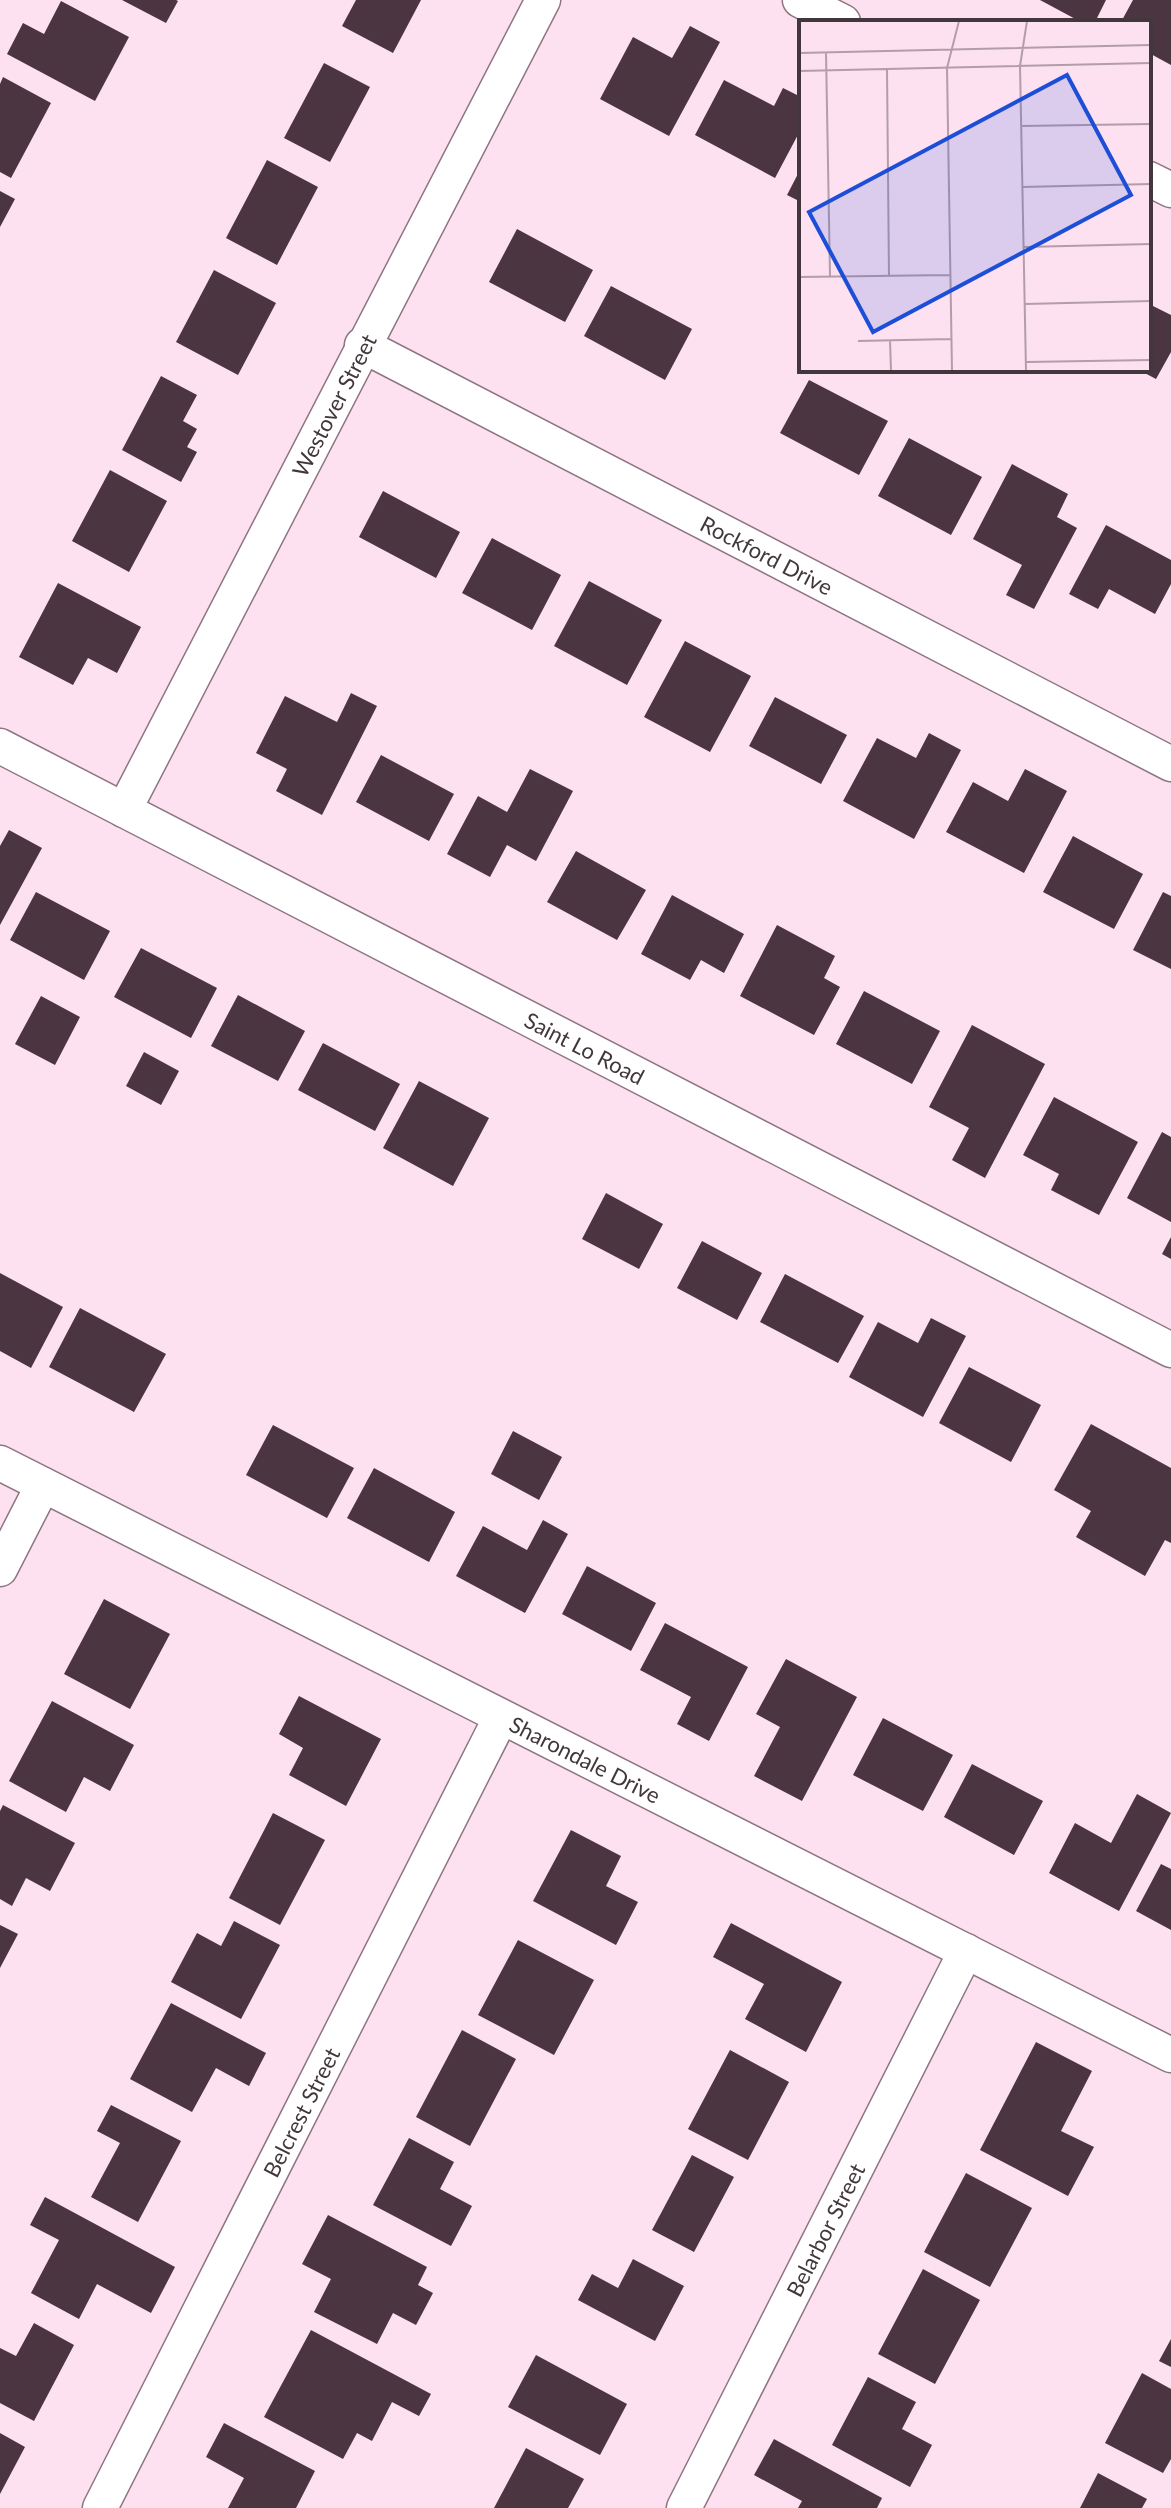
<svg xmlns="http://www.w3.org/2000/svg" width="1171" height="2508" font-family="Lato,sans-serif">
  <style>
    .building { fill: #4a3541 }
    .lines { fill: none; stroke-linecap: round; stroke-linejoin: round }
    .street-casing { stroke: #8e7583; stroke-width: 37 }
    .street { stroke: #fff; stroke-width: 34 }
    .labels { text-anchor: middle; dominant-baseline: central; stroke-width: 8; stroke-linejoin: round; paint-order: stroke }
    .street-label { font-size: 22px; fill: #42373d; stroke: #fff }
    .inset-road { fill: none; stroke: #b29da8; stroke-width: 2 }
    .view { fill: #1d4ed8; fill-opacity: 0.15; stroke: #1d4ed8; stroke-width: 4 }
    .inset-edge { fill: none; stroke: #42373d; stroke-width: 4 }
  </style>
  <rect width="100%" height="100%" fill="#fde1f0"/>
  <path class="building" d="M122 0H176L178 1 166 23Z
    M356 0H421L393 53 342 26Z
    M1040 0H1106L1095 22H1081Z
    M1133 0H1171V65L1149 53V22H1121Z
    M61 1 129 37 95 101 7 54 23 23 44 34Z
    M690 26 720 42 669 136 600 99 633 37 672 58Z
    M324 63 370 87 330 162 284 138Z
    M3 77 51 103 11 178 0 172V84Z
    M724 80 774 106 783 88 801 97V129L775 178 695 135Z
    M267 160 318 187 277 265 226 238Z
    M801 168V202L787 195Z
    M0 191 15 199 0 227Z
    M517 229 593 270 565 322 489 282Z
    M214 270 276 303 238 375 176 342Z
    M611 286 692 329 665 380 584 336Z
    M1149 304 1171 315V352L1156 379 1139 370H1149Z
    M161 376 197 395 183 421 197 429 187 447 197 452 181 482 122 450Z
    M809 380 888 421 859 475 780 433Z
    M909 438 982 477 951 535 878 496Z
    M1012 464 1068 494 1057 517 1077 528 1034 609 1006 595 1022 565 973 539Z
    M110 470 167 501 129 572 72 541Z
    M383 491 460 532 436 578 359 537Z
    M1106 525 1171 560V584L1155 614 1109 589 1098 609 1069 594Z
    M492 538 561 575 532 630 462 593Z
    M589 581 662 620 627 685 554 646Z
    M58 583 141 627 117 673 88 658 73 685 19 657Z
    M685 641 751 676 710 752 644 717Z
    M351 693 377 706 322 815 276 791 287 769 256 753 285 696 337 722Z
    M775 697 847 735 821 784 749 746Z
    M929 733 961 750 914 839 843 801 877 738 916 758Z
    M381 755 454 794 429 841 356 802Z
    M530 769 573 791 536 861 507 845 490 877 447 854 478 796 507 812Z
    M1025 769 1067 791 1024 873 946 832 973 782 1008 801Z
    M9 830 42 848 0 925V846Z
    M1073 836 1143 874 1114 929 1043 892Z
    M576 851 646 890 617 940 547 902Z
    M36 892 110 931 84 980 10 940Z
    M1163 892 1171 896V969L1133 950Z
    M672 895 744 934 724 973 701 960 690 980 641 954Z
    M777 925 835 956 824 978 840 987 814 1035 740 996Z
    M141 948 217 988 191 1038 114 997Z
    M864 991 940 1031 912 1084 836 1044Z
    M238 995 305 1031 278 1081 211 1046Z
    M41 996 80 1017 55 1065 15 1044Z
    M972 1025 1045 1064 985 1178 952 1160 969 1128 929 1107Z
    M323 1043 400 1084 375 1131 298 1090Z
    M144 1052 179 1071 161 1105 126 1086Z
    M419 1081 489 1118 453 1186 383 1148Z
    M1054 1097 1138 1142 1099 1215 1051 1190 1059 1174 1023 1155Z
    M1162 1132 1171 1137V1222L1127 1198Z
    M606 1193 663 1224 639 1269 582 1239Z
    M1171 1237V1259L1162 1254Z
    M702 1241 762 1273 737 1320 677 1288Z
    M0 1273 63 1307 31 1368 0 1351Z
    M785 1274 864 1316 838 1363 760 1322Z
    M80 1308 166 1354 134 1412 49 1367Z
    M931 1318 966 1336 923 1417 849 1377 878 1322 918 1343Z
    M969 1367 1041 1405 1011 1462 939 1423Z
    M1091 1424 1171 1468V1543L1165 1540 1145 1576 1076 1537 1091 1511 1054 1490Z
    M273 1425 354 1468 327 1518 246 1475Z
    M513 1431 562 1457 539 1500 491 1474Z
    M374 1468 455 1512 429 1562 347 1518Z
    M543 1520 568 1534 525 1613 456 1576 483 1526 527 1550Z
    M587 1566 656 1603 631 1651 562 1614Z
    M104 1599 170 1634 130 1709 64 1674Z
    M665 1623 748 1667 709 1741 677 1724 691 1697 640 1670Z
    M786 1659 857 1697 802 1801 754 1776 780 1727 756 1714Z
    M299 1696 381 1739 346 1806 289 1775 303 1748 279 1734Z
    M52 1701 134 1745 110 1791 84 1777 66 1812 9 1781Z
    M883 1718 953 1755 923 1811 853 1775Z
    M972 1764 1043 1801 1014 1855 944 1817Z
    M1137 1794 1171 1813 1119 1911 1049 1873 1075 1823 1111 1843Z
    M3 1805 75 1843 50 1891 26 1878 12 1906 0 1899V1811Z
    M273 1813 325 1840 280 1925 229 1898Z
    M571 1830 621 1856 606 1886 638 1902 616 1945 533 1901Z
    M1161 1864 1171 1869V1930L1136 1911Z
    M234 1921 280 1945 241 2019 171 1982 197 1933 221 1946Z
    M731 1923 842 1982 806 2052 745 2019 764 1984 713 1957Z
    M0 1925 18 1934 0 1968Z
    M518 1940 594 1980 554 2055 478 2015Z
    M171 2003 266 2053 249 2086 216 2068 192 2112 130 2079Z
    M462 2030 516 2059 470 2146 416 2117Z
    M1036 2042 1092 2071 1061 2131 1094 2147 1068 2196 980 2150Z
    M730 2050 789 2082 748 2160 688 2129Z
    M111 2105 181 2141 138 2222 91 2197 120 2143 97 2131Z
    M409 2138 454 2162 440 2189 472 2206 451 2246 373 2205Z
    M692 2155 734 2177 694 2252 652 2230Z
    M966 2173 1032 2208 990 2287 924 2252Z
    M45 2197 175 2267 151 2313 97 2284 79 2319 31 2293 59 2240 30 2225Z
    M328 2215 427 2267 418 2285 433 2293 416 2325 393 2313 377 2344 314 2312 331 2279 302 2264Z
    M633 2259 684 2286 655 2341 578 2300 592 2274 618 2288Z
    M923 2269 980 2300 935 2384 878 2354Z
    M34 2323 74 2345 34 2421 0 2403V2348L16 2356Z
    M311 2330 431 2394 419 2416 392 2402 372 2441 357 2433 343 2459 264 2417Z
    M1171 2339V2367L1159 2361Z
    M536 2355 627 2404 600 2455 508 2407Z
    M1142 2373 1171 2389V2459L1163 2473 1105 2443Z
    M868 2377 916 2402 902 2429 932 2445 910 2487 832 2445Z
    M224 2423 315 2471 296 2508H228L244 2478 206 2457Z
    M0 2433 25 2447 0 2494Z
    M774 2439 882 2498 877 2508H798L802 2501 754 2475Z
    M526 2448 584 2479 568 2508H494Z
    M1098 2473 1147 2499 1142 2508H1080Z"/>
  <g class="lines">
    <g class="street-casing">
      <g id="street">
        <path d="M800 0 843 22"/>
        <path d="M1149 179 1171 190"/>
        <path id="s1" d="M362 345 1171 764"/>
        <path id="s2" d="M0 746 1171 1350"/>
        <path id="s3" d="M124 810 543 0"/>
        <path id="s4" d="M0 1463 1171 2055"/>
        <path d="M0 1569 43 1485"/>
        <path id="s5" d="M100 2508 501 1717"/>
        <path id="s6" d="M684 2508 966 1951"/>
      </g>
    </g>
    <use href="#street" class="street"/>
  </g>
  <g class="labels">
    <g class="street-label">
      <text stroke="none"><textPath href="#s3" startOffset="456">Westover Street</textPath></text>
      <text stroke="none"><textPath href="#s1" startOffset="456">Rockford Drive</textPath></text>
      <text stroke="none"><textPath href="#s2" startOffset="658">Saint Lo Road</textPath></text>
      <text stroke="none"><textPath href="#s4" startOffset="656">Sharondale Drive</textPath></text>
      <text stroke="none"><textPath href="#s5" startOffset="444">Belcrest Street</textPath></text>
      <text stroke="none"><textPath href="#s6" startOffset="312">Belarbor Street</textPath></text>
    </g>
  </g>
  <g transform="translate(799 20)">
    <rect width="352" height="352" fill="#fde1f0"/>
    <path class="inset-road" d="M27 32 31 256M0 33 352 25M88 49 90 256M0 51 352 43M222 106 352 104M223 167 352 164M225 227 352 224M0 257 151 255M226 284 352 281M91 320 92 351M59 321 152 319M227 342 352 340M153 351 148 48 160 1M227 351 221 46 228 1"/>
    <path class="view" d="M268 55 332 175 74 312 10 192Z"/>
    <rect width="352" height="352" class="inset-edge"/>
  </g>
</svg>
